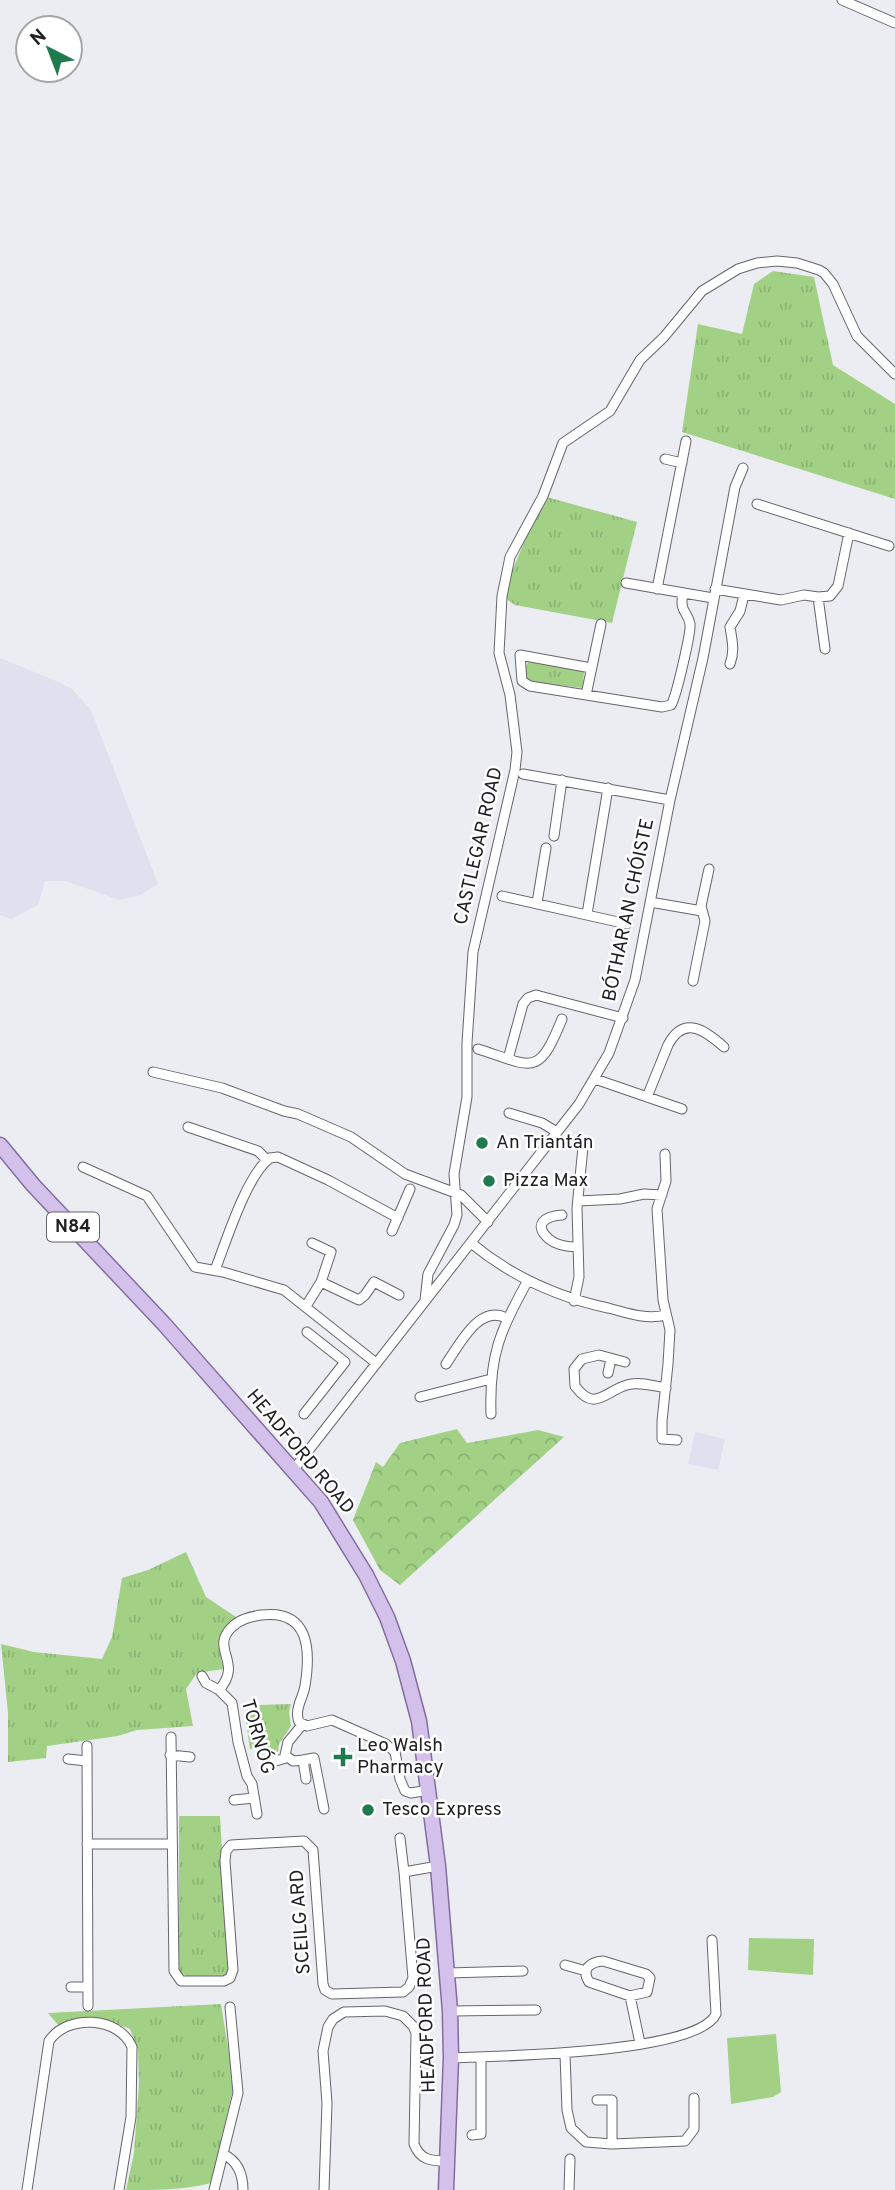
<svg xmlns="http://www.w3.org/2000/svg" width="895" height="2190" font-family="Overpass,sans-serif">
  <style>
    .built { fill: #dfe1ef }
    .grass { fill: url(#grass-tufts) }
    .forest { fill: url(#forest-crowns) }
    .garden { fill: #a2d186 }
    .lines { fill: none; stroke-linecap: round; stroke-linejoin: round }
    .street-casing { stroke: #65666b; stroke-width: 11 }
    .primary-casing { stroke: #826e9e; stroke-width: 17 }
    .street { stroke: #fff; stroke-width: 9 }
    .primary { stroke: #d3c1ec; stroke-width: 14 }
    .poi-dot { fill: #1f7a4f; stroke: #fff; stroke-width: 2.5 }
    .labels { text-anchor: middle; dominant-baseline: central; stroke-width: 5; stroke-linejoin: round; paint-order: stroke }
    .shield { fill: #fff; stroke: #636365; stroke-width: 2 }
    .shield-label { font-size: 18px; font-weight: bold; fill: #202023 }
    .street-label { font-size: 19px; fill: #202023; stroke: #fff }
    .poi-label { font-size: 19px; fill: #202023; stroke: #fff; text-anchor: start }
  </style>
  <defs>
    <pattern id="grass-tufts" width="24" height="20" patternUnits="userSpaceOnUse" patternTransform="scale(1.75)"><rect width="24" height="20" fill="#a2d186"/><path d="M3 7l-1-3M5 7V3M7 7l1-3M15 17l-1-3M17 17v-4M19 17l1-3" fill="none" stroke="#8bb373"/></pattern>
    <pattern id="forest-crowns" width="20" height="18" patternUnits="userSpaceOnUse" patternTransform="scale(1.75)"><rect width="20" height="18" fill="#a2d186"/><path d="M2 6a3 3 0 1 1 6 0M12 15a3 3 0 1 1 6 0" fill="none" stroke="#8bb373"/></pattern>
  </defs>
  <rect width="100%" height="100%" fill="#ecedf3"/>
  <path class="built" d="M0 658 61 683 72 689 91 710 158 884 140 895 119 900 66 881H45L38 905 11 919 0 915Z
    M695 1432 725 1439 718 1470 688 1464Z"/>
  <path class="grass" d="M773 271 814 277 833 365 895 404V499L682 432 698 324 742 334 754 284Z
    M543 496 637 522 612 623 515 605 502 596Z
    M528 662 584 670 583 688 526 681 524 671Z
    M186 1552 206 1597 236 1617C214 1635 217 1644 224 1669L197 1673 186 1689 193 1726 137 1730 118 1736 47 1746 46 1758 8 1762V1713L1 1644 34 1652 102 1659 112 1637 122 1578 148 1570Z
    M291 1704 289 1712 291 1726 279 1744 278 1752 267 1756 266 1747 250 1749 245 1715 260 1712 259 1705Z
    M179 1816H220L229 1969 227 1974 222 1976 187 1977 179 1971Z
    M221 2004 234 2085 211 2183C187 2190 153 2190 126 2190L134 2153 139 2084 138 2049 130 2029 103 2019 58 2025 48 2013Z"/>
  <path class="forest" d="M457 1429 467 1443 538 1430 564 1437 400 1585 380 1570 353 1520 376 1462 383 1467 400 1443Z"/>
  <path class="garden" d="M749 1938 814 1939 813 1975 748 1970Z
    M776 2034 781 2092 773 2097 731 2104 727 2038Z"/>
  <g class="lines">
    <g class="street-casing">
      <path id="street" d="M842 0 895 23
        M665 459 682 463
        M757 504 889 546
        M626 583 713 598
        M657 589 686 441
        M715 589 781 600 804 595 818 597 830 596 838 586 849 533
        M818 597 825 649
        M730 664C735 651 732 640 730 627L740 611 744 595
        M591 668 520 655 522 681 530 686 662 707 671 705C676 698 691 633 690 624 688 611 679 613 683 593
        M586 695 601 624
        M523 774 670 800
        M554 836 562 780
        M502 896 627 924
        M650 902 702 911
        M537 903 546 848
        M587 914 608 788
        M693 981 705 921 701 906 709 869
        M478 1049C532 1066 538 1079 562 1019
        M508 1059 523 1004 528 998 536 995 623 1018
        M153 1072 222 1088 284 1111 298 1114 351 1137 405 1174 461 1195 488 1222
        M595 1079 682 1109
        M647 1097 668 1045C684 1014 706 1031 724 1047
        M509 1113 542 1123 557 1132
        M188 1127 258 1151 267 1160
        M665 1154 666 1181 657 1209 663 1300 670 1330 668 1364 662 1421V1439L677 1440
        M83 1167 147 1196 195 1267 223 1272 284 1290 376 1363
        M578 1201 620 1199 644 1194 662 1195
        M562 1215C546 1216 532 1224 549 1239 556 1245 569 1247 578 1247
        M392 1231 410 1189
        M471 1243C511 1276 557 1297 608 1308 628 1313 645 1320 666 1315
        M215 1270C226 1242 247 1174 270 1158L278 1157 328 1180 398 1218
        M321 1282 359 1300 365 1295 374 1282 399 1295
        M425 1300 428 1274 454 1225 457 1215 454 1174 467 1097V1043L473 952 515 770 517 752 510 695 499 653 502 596 510 557 543 496 563 443 610 411 640 360 664 337 702 291 738 269 757 263 777 261 797 263 819 270 824 273 833 284 857 336 895 374
        M574 1301 579 1277 577 1208 583 1147
        M306 1306 321 1282 331 1252 312 1243
        M625 1362 599 1355 582 1359 574 1369 575 1386C595 1413 605 1391 627 1385 638 1381 654 1386 666 1388
        M446 1364C460 1344 480 1302 508 1319
        M608 1373 611 1359
        M420 1397 491 1379
        M304 1414 345 1362 307 1332
        M491 1414C489 1354 500 1332 528 1280
        M294 1469 579 1104 609 1053 635 980 670 800 703 658 735 487 743 468
        M202 1676 206 1683 219 1690C244 1662 209 1649 232 1627 240 1619 250 1617 261 1615 309 1609 311 1649 305 1686 303 1698 294 1709 299 1722L307 1726 332 1720 386 1744 395 1752 400 1779 405 1791 411 1793 429 1790
        M219 1690 232 1703 238 1742 247 1776 252 1784 257 1814
        M302 1725 288 1742 285 1755 293 1761 303 1760 306 1779
        M171 1737 174 1971 181 1981H224L230 1978 233 1970 225 1861 226 1851 231 1845 304 1841 313 1850 323 1984 325 1990 332 1994 403 1992 409 1987 413 1978 404 1872 438 1866
        M87 1746 88 2006
        M170 1755 190 1757
        M68 1759 87 1761
        M303 1760 314 1758 324 1809
        M269 1763 286 1758
        M234 1800 254 1798
        M400 1838 404 1872
        M87 1844H171
        M603 1961 646 1974 650 1978 647 1992 630 1996 589 1982C581 1969 590 1962 603 1961Z
        M565 1965 586 1971
        M448 1973 523 1971
        M71 1987H88
        M630 1996 640 2043
        M450 2011 536 2010
        M565 2054 567 2110 571 2128 586 2142 612 2144 685 2141 694 2129V2098
        M451 2058C496 2056 698 2054 716 2014L712 1940
        M597 2100H612V2144
        M472 2135 481 2134V2057
        M223 2154C238 2161 243 2174 243 2190
        M27 2190 49 2041C67 2014 119 2016 132 2047L131 2117 119 2190
        M214 2190 238 2093 230 2007
        M324 2190 327 2103 323 2051 328 2027 333 2019 344 2012 385 2011 403 2016 413 2026 416 2033 414 2144C420 2160 431 2161 446 2161
        M569 2190 570 2159"/>
    </g>
    <g class="primary-casing">
      <path id="primary" d="M0 1145 33 1185 164 1324 321 1502 366 1575 387 1617 403 1661 419 1721 438 1866 450 2011 451 2058 446 2190"/>
    </g>
    <use href="#street" class="street"/>
    <use href="#primary" class="primary"/>
  </g>
  <g class="poi-dot">
    <circle cx="482" cy="1143" r="7"/>
    <circle cx="489" cy="1181" r="7"/>
    <path d="M339.5 1746.5h7v7h7v7h-7v7h-7v-7h-7v-7h7z"/>
    <circle cx="368" cy="1810" r="7"/>
  </g>
  <g class="labels">
    <rect class="shield" x="47" y="1212.5" width="52" height="29" rx="5"/>
    <g class="shield-label">
      <text x="73" y="1227">N84</text>
    </g>
    <g class="street-label">
      <text transform="translate(479 846) rotate(-77)">CASTLEGAR ROAD</text>
      <text transform="translate(629 910) rotate(-78)">BÓTHAR AN CHÓISTE</text>
      <text transform="translate(300 1452) rotate(50)">HEADFORD ROAD</text>
      <text transform="translate(257 1737) rotate(74)">TORNÓG</text>
      <text transform="translate(301 1922) rotate(-94)">SCEILG ARD</text>
      <text transform="translate(427 2015) rotate(-92)">HEADFORD ROAD</text>
    </g>
    <g class="poi-label">
      <text x="496" y="1143">An Triantán</text>
      <text x="503" y="1181">Pizza Max</text>
      <text x="357" y="1746">Leo Walsh<tspan x="357" dy="22">Pharmacy</tspan></text>
      <text x="382" y="1810">Tesco Express</text>
    </g>
  </g>
  <g transform="translate(49 49) rotate(318)"><circle r="33" fill="#ffffff" stroke="#a6a6a7" stroke-width="2"/>
  <path d="M0-5L12 26L0 18L-12 26Z" fill="#1f7a4f"/>
  <text y="-10" font-size="19" font-weight="bold" text-anchor="middle" fill="#202023">N</text>
  </g>
</svg>
